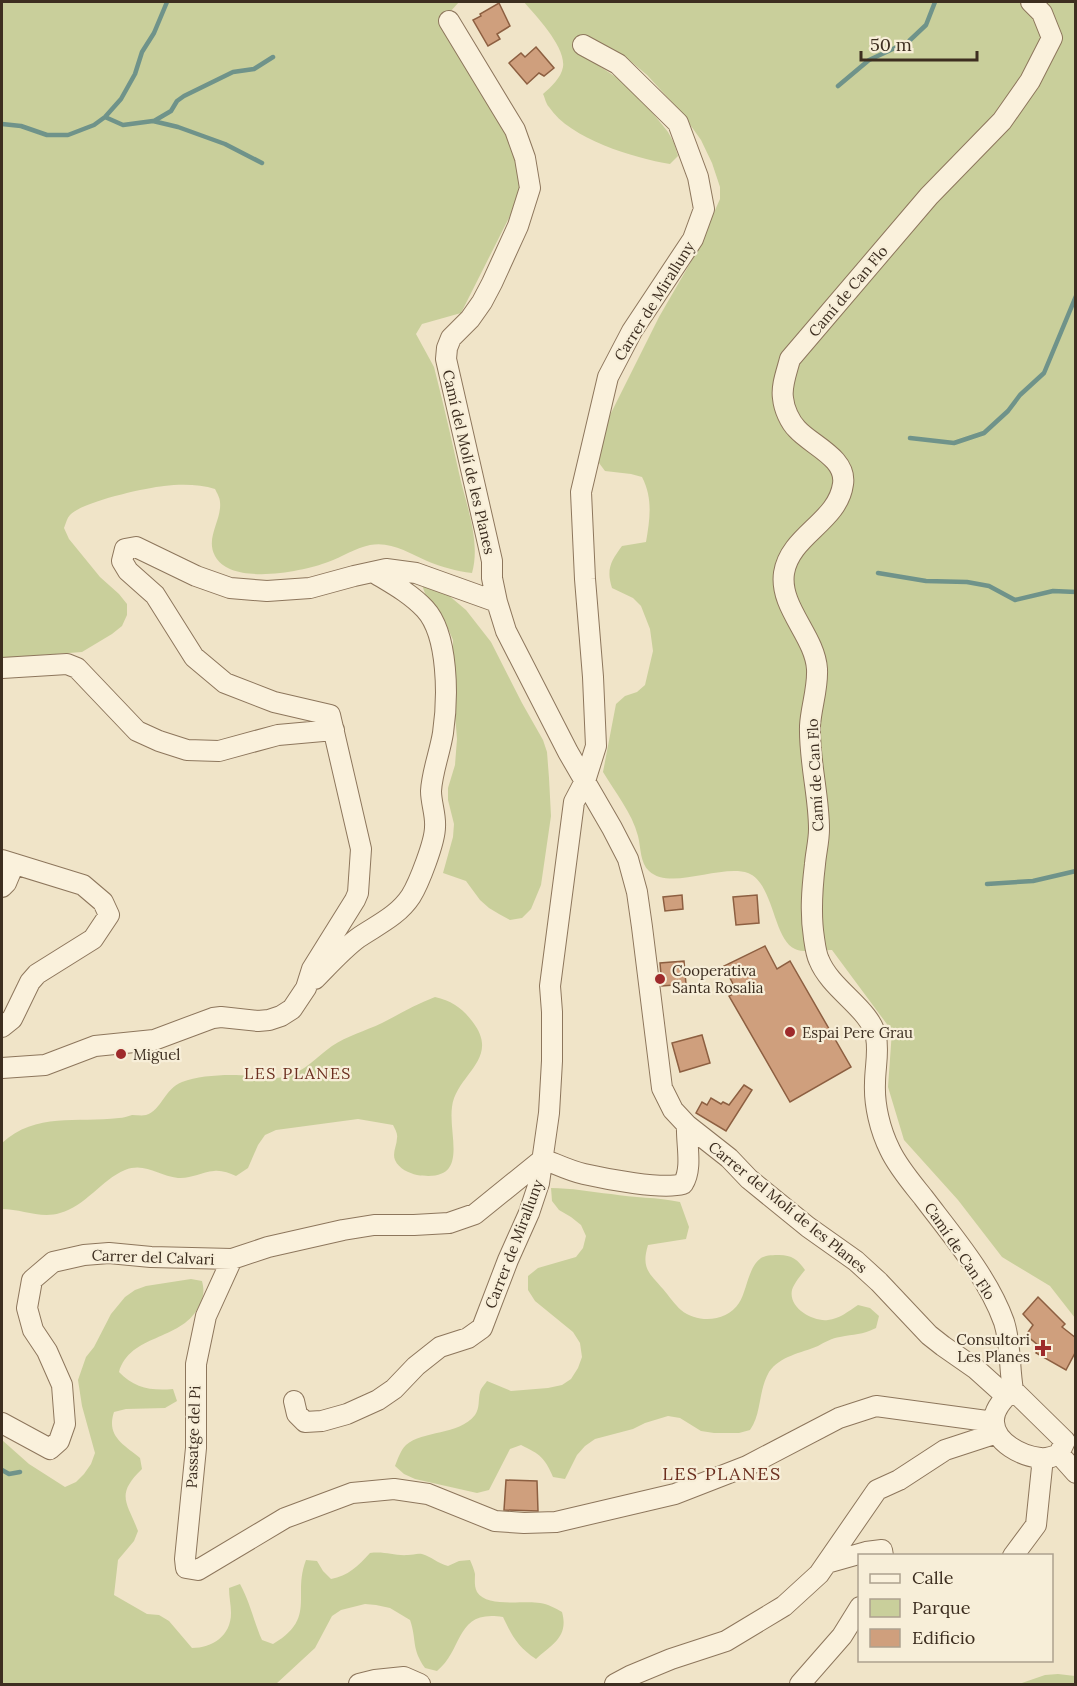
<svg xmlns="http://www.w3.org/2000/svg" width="1077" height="1686" font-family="Lora,serif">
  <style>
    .green { fill: #c9cf9b }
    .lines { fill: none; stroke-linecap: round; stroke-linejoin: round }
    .stream { stroke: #6f938a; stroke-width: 4.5 }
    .building { fill: #cf9f7d; stroke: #8d5f41; stroke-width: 1.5 }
    .minor-casing { stroke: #8d765c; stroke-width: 22 }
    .minor { stroke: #faf1dc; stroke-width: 20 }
    .poi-dot { fill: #9e2a2b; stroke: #f7eed8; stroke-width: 2 }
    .labels { text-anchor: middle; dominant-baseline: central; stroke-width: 4.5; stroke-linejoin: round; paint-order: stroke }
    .street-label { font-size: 15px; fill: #3d2e20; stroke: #f7eed8 }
    .poi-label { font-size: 15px; fill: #3d2e20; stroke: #f7eed8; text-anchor: start }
    .neighbourhood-label { font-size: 16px; letter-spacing: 1.5px; fill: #6b2e1e; stroke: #f7eed8 }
    .quarter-label { font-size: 18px; letter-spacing: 1.5px; fill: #6b2e1e; stroke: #f7eed8 }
  </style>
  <rect width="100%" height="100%" fill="#f0e4c8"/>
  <path class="green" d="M2 2H459L441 22 453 47 489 100 522 169 518 200 461 313 422 324 416 334 434 367 437 379C445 410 452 442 459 473 466 505 481 541 472 573 456 571 442 567 427 561 409 553 391 541 370 545 355 548 342 557 328 562 302 572 231 586 215 556 205 538 222 520 220 502 220 498 217 493 215 489 200 484 180 484 164 486 144 488 82 502 70 515 67 518 66 523 64 528L69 539 100 577 119 594 127 604V615L122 626 112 634 82 652 2 658Z
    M524 2H1075V1318L1050 1286 1002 1257 958 1200 904 1140 888 1087 892 1031 832 950C823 950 802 953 795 949 773 939 774 883 748 873 721 864 670 891 649 871 640 863 641 848 638 836 632 813 615 792 603 772L616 704 625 696 637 692 645 685 653 651 650 629 641 606 633 598 612 588C606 569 611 561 622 546L646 542C650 519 653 498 642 477L631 474 605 471 599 463 600 450 609 417 659 317 696 253 720 199V187L712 163 701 140 681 112 647 75 628 59 596 43 584 56 625 83 643 101 668 132 674 143 678 156 670 164C634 158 570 139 549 107 546 104 545 98 543 94 551 87 561 78 563 67 566 47 536 16 524 2Z
    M422 585 447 594 466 610 491 642 522 703 543 740 547 752 549 778 551 816 541 885 531 909 522 918 510 920 499 914 489 908 480 900 466 881 443 873 453 837 454 824 448 800V788L455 765 457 739 453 690V640L443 617 427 599Z
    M435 997C452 1001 462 1008 472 1021 502 1059 456 1074 452 1107 448 1137 471 1183 417 1175 409 1173 399 1169 395 1160 392 1153 397 1145 397 1138 398 1134 395 1129 393 1125L358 1119 276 1130 265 1135 258 1145 248 1168 236 1176C229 1173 221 1170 214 1171 201 1172 191 1179 178 1178 159 1176 145 1162 125 1170 101 1180 86 1206 60 1213 41 1219 21 1209 2 1209V1143C36 1112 77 1123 119 1118 123 1118 128 1116 132 1115 137 1115 142 1116 146 1115 162 1110 164 1089 182 1082 201 1075 230 1074 250 1076 262 1077 275 1080 287 1076 304 1072 318 1056 332 1046 347 1036 365 1031 382 1023 400 1014 416 1004 435 997Z
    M551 1188C571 1188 591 1192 611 1194 634 1198 657 1197 680 1202L689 1227 686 1239 648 1245C641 1268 649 1273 663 1289 669 1296 675 1305 681 1310 698 1324 727 1322 739 1303 747 1291 748 1267 761 1258 766 1255 774 1255 779 1255 792 1255 798 1260 805 1270 801 1275 794 1283 792 1290 788 1308 813 1322 828 1320 839 1319 849 1311 858 1305L870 1308 879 1316 876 1328C862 1335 854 1334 840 1337 832 1338 825 1342 818 1346 801 1353 780 1356 769 1372 758 1391 762 1413 750 1430L739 1433H714L701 1431 680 1418 668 1416 645 1423 633 1429 595 1439 585 1446 577 1455 565 1479 553 1477C545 1458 540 1454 521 1445L510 1449 489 1490 477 1493 415 1479 404 1474 395 1466C398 1459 400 1451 406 1445 423 1430 458 1436 475 1415 480 1408 478 1400 480 1392 481 1388 485 1384 487 1381L511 1391 548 1388 562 1385 571 1379 578 1368 582 1357 580 1343 573 1332 535 1301 528 1290V1276L538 1268 576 1257 583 1248 586 1236 581 1225 571 1217 559 1210 552 1201Z
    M191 1279 202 1281C205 1293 203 1298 198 1308 180 1341 130 1334 119 1372 134 1388 151 1391 173 1389L177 1401 165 1408 126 1409 114 1412C106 1436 123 1444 140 1458L142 1469C115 1495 127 1502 138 1531L134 1541 118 1560 114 1595 147 1614 159 1615 169 1621 192 1648C212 1648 231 1636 231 1613 231 1605 229 1597 229 1588L240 1584C250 1602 254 1622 262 1640L273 1644C317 1618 292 1596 306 1560L317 1561 323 1571 331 1579C348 1576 358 1566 370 1553 385 1551 394 1556 408 1555 413 1555 417 1553 422 1554 432 1557 437 1563 448 1566L459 1561 470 1560C472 1565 474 1569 475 1574 475 1580 474 1586 477 1592 487 1608 524 1600 540 1603 548 1604 555 1608 562 1612 569 1637 552 1644 536 1659 518 1647 512 1636 503 1617 455 1609 464 1649 437 1671L425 1668C411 1648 417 1640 410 1620L390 1608 376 1605 365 1604 341 1610 332 1616 315 1648 276 1684H2V1440L29 1464 65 1487 76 1482 84 1474 91 1464 95 1453 82 1406 78 1380 86 1357 94 1347 111 1314 125 1297 135 1290 146 1286Z
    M1058 1674 1075 1676V1684H1019L1045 1675Z"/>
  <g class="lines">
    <path class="stream" d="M838 86 869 60 908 42 926 25 935 2
      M105 117 123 125 153 121 178 127 225 144 262 163
      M154 121 171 111 177 101 184 96 233 72 254 69 273 57
      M2 124 21 126 47 135H68L94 125 105 117 121 99 135 74 142 52 154 33 167 2
      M910 438 954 443 984 433 1008 411 1020 395 1044 373 1076 296
      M878 573 926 581 967 582 989 586 1015 600 1053 591 1076 592
      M987 884 1033 881 1076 871
      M2 1470 9 1474 20 1472"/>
  </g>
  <path class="building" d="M499 3 510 26 497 34 500 39 488 46 473 20 481 16 480 14Z
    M536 47 554 68 544 76 539 73 527 84 509 63 521 53 525 57Z
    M682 895 683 909 665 911 663 897Z
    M757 895 759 923 736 925 733 897Z
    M765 946 777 969 790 961 851 1067 790 1102 729 996 737 992 724 966Z
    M684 961 686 984 662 986 660 963Z
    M702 1035 710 1063 680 1072 672 1043Z
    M744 1085 752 1090 726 1131 696 1113 702 1102 707 1105 711 1098 721 1104 723 1102 729 1105Z
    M1038 1297 1065 1324 1062 1327 1076 1338V1351L1066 1370 1036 1353 1039 1346 1026 1335 1033 1325 1023 1314Z
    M506 1480 537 1481 538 1511 504 1510Z"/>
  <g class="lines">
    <g class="minor-casing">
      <path id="minor" d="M449 21 515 130 525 158 530 188 518 226 492 283 482 302 470 319 451 338 447 348 446 359 492 561V578L497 602 506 631 568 752 612 828 628 859 637 892 642 927 662 1088 673 1110 687 1125 729 1158 749 1179 808 1227 856 1261 879 1282 929 1335 943 1346 976 1369 1006 1396
        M2 668 67 664 77 668 137 731 159 741 187 750 219 751 278 735 334 730
        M2 860 83 885 103 902 109 915 93 939 37 974 30 982 12 1019 2 1027
        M2 887 6 883 14 864
        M315 979C329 965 342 950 358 938 377 925 398 916 411 896 419 883 435 842 435 827 436 815 431 803 431 791 432 772 440 752 443 733 448 699 449 635 425 609 410 593 391 583 373 572
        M2 1068 45 1065 95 1046 154 1040 213 1018 221 1017 258 1021 269 1020 281 1016 292 1009 306 988 312 969 355 900 358 893 361 849 330 715 274 702 225 683 194 657 155 595 128 571 122 561 125 549 136 547 196 576 230 588 267 591 310 588 354 576 386 569 416 573 497 602
        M543 1159C556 1164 570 1171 584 1174 606 1179 662 1190 683 1184 693 1168 686 1144 687 1125
        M232 1259 206 1316 196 1364V1448L185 1559 186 1568 198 1570 285 1518 352 1493 394 1489 428 1494 495 1521 524 1523 556 1522 675 1494 747 1466 839 1418 876 1406 994 1422
        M1013 1390C1009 1367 1011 1344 1004 1322 988 1277 951 1234 923 1197 911 1182 898 1167 890 1150 880 1130 874 1105 875 1083 875 1068 879 1052 876 1037 871 1009 831 990 819 960 816 954 815 945 814 938 810 913 812 889 815 864 816 852 819 841 819 829 819 795 809 761 810 726 811 707 818 689 817 669 815 636 779 607 784 573 790 535 838 522 843 484 847 458 811 445 797 429 790 422 784 409 783 398 781 386 787 371 790 359L929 196 1002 121 1030 81 1052 38 1042 13 1031 2
        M1013 1390C1004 1398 993 1410 994 1422 995 1443 1022 1456 1040 1458 1047 1459 1052 1457 1059 1454L1065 1441
        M1013 1390 1065 1441
        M294 1401 297 1414 305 1422 322 1421 347 1414 378 1400 394 1389 416 1366 440 1347 468 1338 482 1328 508 1260 529 1213 539 1183 549 1113 552 1061V1012L550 986 574 802 585 781 596 746 593 677 585 579 581 492 608 377 632 331 693 239 704 209 698 177 678 123 618 64 583 45
        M2 1423 50 1449 59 1441 65 1424 62 1385 47 1351 33 1330 27 1308 32 1280 53 1262 84 1255 109 1253 151 1257 232 1259 268 1247 343 1230 374 1225H414L449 1223 475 1214 543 1159
        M1059 1454 1076 1473
        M1013 1556 1036 1525 1042 1467 1040 1459
        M827 1563 866 1552 882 1550 883 1556
        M359 1684 375 1680 404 1677 420 1684
        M615 1684 630 1676 671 1659 726 1641 784 1606 819 1574 877 1490 899 1480 945 1450 997 1433
        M800 1684 842 1636 860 1607"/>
    </g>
    <use href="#minor" class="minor"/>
  </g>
  <g class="poi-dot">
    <circle cx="660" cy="979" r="6"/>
    <circle cx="790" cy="1032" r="6"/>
    <circle cx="121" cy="1054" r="6"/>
    <path d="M1040 1339h6v6h6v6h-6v6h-6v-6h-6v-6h6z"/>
  </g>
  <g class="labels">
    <g class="street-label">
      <text transform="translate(848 291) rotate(-50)">Camí de Can Flo</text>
      <text transform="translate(654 301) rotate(-58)">Carrer de Miralluny</text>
      <text transform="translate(469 462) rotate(77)">Camí del Molí de les Planes</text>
      <text transform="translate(815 775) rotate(-93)">Camí de Can Flo</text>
      <text transform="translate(788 1207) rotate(39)">Carrer del Molí de les Planes</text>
      <text transform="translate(514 1244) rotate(-69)">Carrer de Miralluny</text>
      <text transform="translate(960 1251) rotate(56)">Camí de Can Flo</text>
      <text transform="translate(153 1257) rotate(2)">Carrer del Calvari</text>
      <text transform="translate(193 1437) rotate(-88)">Passatge del Pi</text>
    </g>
    <g class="poi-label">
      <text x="672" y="970">Cooperativa<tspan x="672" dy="17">Santa Rosalia</tspan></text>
      <text x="802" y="1032">Espai Pere Grau</text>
      <text x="133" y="1054">Miguel</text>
      <text x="1030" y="1339" text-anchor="end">Consultori<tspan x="1030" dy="17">Les Planes</tspan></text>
    </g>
    <g class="neighbourhood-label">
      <text x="298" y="1073">LES PLANES</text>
    </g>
    <g class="quarter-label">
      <text x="722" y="1473">LES PLANES</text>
    </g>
  </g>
  <rect width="1077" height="1686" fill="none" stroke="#3d2e20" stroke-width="6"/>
  <rect x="858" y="1554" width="195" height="108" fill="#f7eed8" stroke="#ada18e" stroke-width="1.5"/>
  <rect x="870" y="1574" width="30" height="9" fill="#faf1dc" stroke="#ada18e" stroke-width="1.5"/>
  <text x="912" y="1584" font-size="18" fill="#3d2e20">Calle</text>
  <rect x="870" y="1599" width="30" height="18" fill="#c9cf9b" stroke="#ada18e" stroke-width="1.5"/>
  <text x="912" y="1614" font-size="18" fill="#3d2e20">Parque</text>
  <rect x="870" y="1629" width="30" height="18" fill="#cf9f7d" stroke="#ada18e" stroke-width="1.5"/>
  <text x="912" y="1644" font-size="18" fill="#3d2e20">Edificio</text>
  <path d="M861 51v9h116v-9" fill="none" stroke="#3d2e20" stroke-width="3"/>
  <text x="870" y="51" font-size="18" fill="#3d2e20" stroke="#f7eed8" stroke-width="4.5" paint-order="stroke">50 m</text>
</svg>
